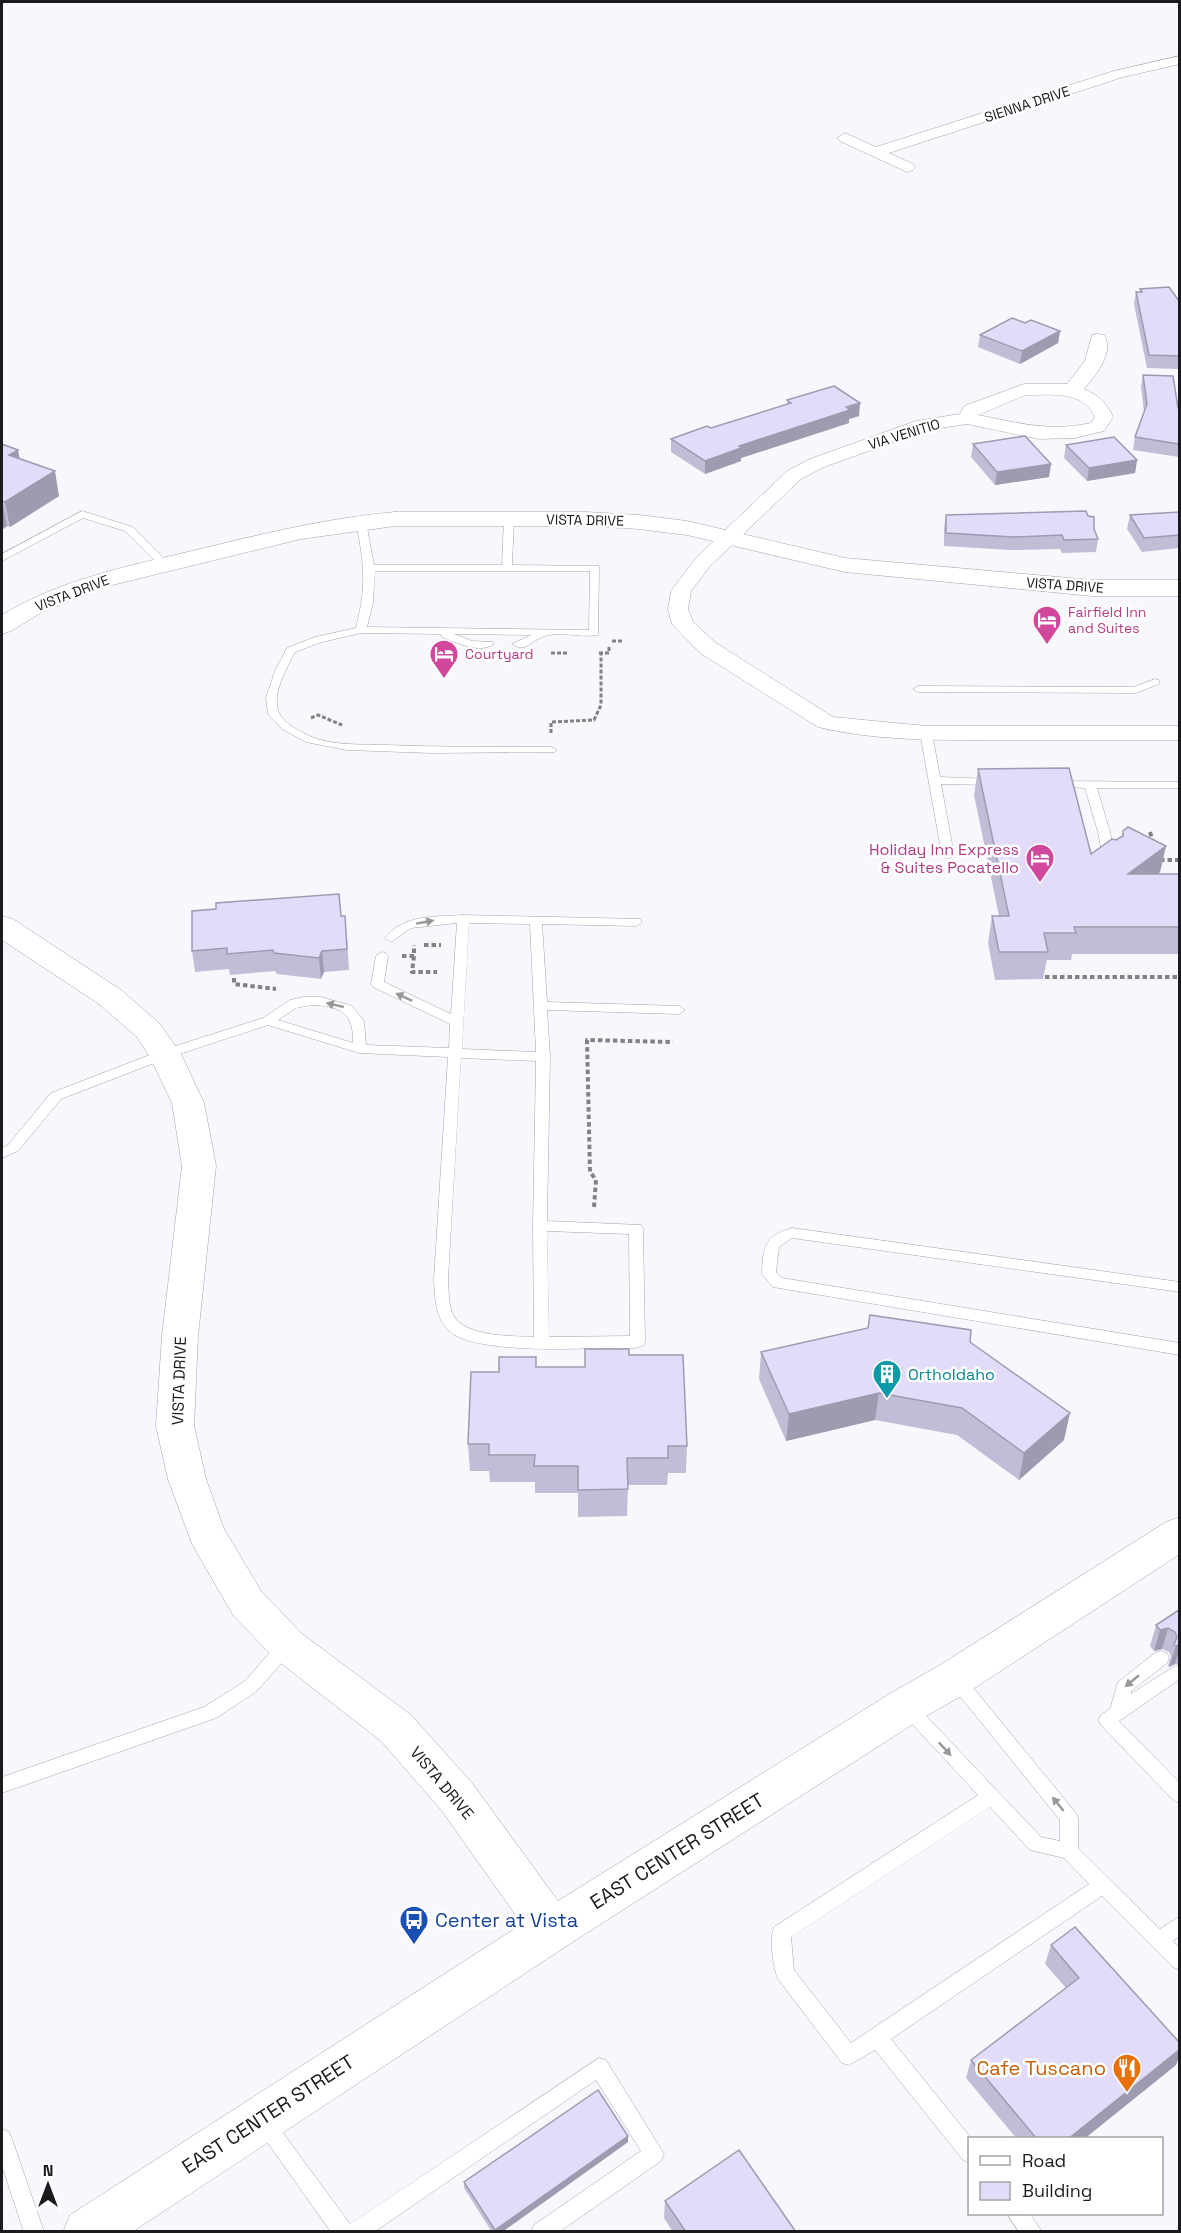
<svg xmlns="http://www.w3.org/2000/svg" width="1181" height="2233" font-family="'Space Grotesk',sans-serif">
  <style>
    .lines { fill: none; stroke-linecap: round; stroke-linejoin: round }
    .lane-casing { stroke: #a4a3a9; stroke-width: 1 }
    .street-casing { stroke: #a4a3a9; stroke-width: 1 }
    .secondary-casing { stroke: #a4a3a9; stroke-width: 1 }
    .path-far1 { stroke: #828184; stroke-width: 3; stroke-dasharray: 4 2; stroke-linecap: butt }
    .path { stroke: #828184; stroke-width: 4; stroke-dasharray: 4.5 3; stroke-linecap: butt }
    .lane { fill: #fff; fill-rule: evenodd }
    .street { fill: #fff; fill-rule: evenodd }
    .secondary { fill: #fff; fill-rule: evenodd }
    .wall { fill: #c2bdd7 }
    .shaded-wall { fill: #9e9aaf }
    .building { fill: #e2dcfa; stroke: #9e9aaf; stroke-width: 1.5 }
    .oneway { fill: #989899 }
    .labels { text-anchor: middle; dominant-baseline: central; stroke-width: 5; stroke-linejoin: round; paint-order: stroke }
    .far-street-label { font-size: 14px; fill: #1b1a1c; stroke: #fff }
    .far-hotel-label { font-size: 14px; fill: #b23c85; stroke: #fff; text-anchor: start }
    .hotel-label { font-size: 16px; fill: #b23c85; stroke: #fff; text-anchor: end }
    .culture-label { font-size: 16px; fill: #0d838f; stroke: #fff; text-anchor: start }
    .street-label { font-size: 16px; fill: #1b1a1c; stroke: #fff }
    .near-street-label { font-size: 20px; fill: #1b1a1c; stroke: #fff }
    .near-transit-label { font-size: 20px; fill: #164399; stroke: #fff; text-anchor: start }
    .near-food-label { font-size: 20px; fill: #c56008; stroke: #fff; text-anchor: end }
  </style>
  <rect width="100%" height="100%" fill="#f8f7fd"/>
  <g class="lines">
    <g class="lane-casing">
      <path id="lane" d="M82 511 133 527 169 564 168 566H160L125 531 83 518 2 561V554Z
        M509 516 514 519 512 565 599 566 598 635C582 638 560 631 545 636 533 639 525 654 512 644L531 635 454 634 472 641 493 642 494 644C480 654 457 643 442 637L441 634 361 633 322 642 295 652C287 668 271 694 279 713 284 724 301 732 312 737 334 746 362 744 385 745 440 747 496 747 551 747L557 750 555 752 432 753 347 750 306 742 282 729 268 714 266 698 275 671 287 648 315 637 356 628C367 584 364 565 356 522L357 520 361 519 366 522 374 565H502L504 519ZM375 571H590L589 630 367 627 373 602Z
        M1155 679 1159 680V684L1136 693 918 692 913 689 918 686 1134 687Z
        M926 730 932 733 940 777 993 779 999 782 993 785 941 784 954 855 948 859 942 855 920 733Z
        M1057 781 1180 782V788H1097L1110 832 1115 859 1109 863 1103 859 1098 832 1085 788 1053 786 1051 784Z
        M463 915 640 919 642 922 636 926 542 924 547 1002 679 1006 685 1010 679 1014 547 1010 550 1057 547 1221 641 1225 643 1229 645 1342 643 1346C631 1350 615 1348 602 1348 569 1349 473 1353 449 1331 435 1317 435 1297 434 1279L448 1057 359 1053 268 1025 170 1057 61 1099 18 1151 2 1158V1148L8 1145 51 1093 160 1051 263 1018 290 1000 303 997H321L352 1006 364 1021 366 1045 449 1048 450 1024 373 987 371 984 376 956 382 952 386 953 388 956 384 982 451 1014 457 923 411 928 391 942 385 938C404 914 435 917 463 915ZM469 923 530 924 536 1052 462 1049ZM311 1005C340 1006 354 1012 353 1043L278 1020 296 1008ZM461 1058 536 1061 533 1226 534 1337C514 1336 465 1337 454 1316 448 1306 449 1291 448 1279ZM547 1231 629 1234 630 1336 549 1337Z
        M792 1228 1180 1282V1292L792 1238 779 1247 776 1272 782 1278 1180 1343V1355L773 1287 762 1274C763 1247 764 1236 792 1228Z
        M286 1639 292 1641 294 1646 292 1651 257 1691 216 1718 2 1793V1777L204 1707 245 1681 280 1641Z
        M1161 1651 1167 1653 1169 1658 1167 1663 1131 1691V1694L1175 1666 1180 1667V1679L1119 1721 1180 1783V1803L1174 1801 1101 1725 1098 1720 1101 1715 1110 1709 1118 1682 1155 1653Z
        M956 1672 962 1674 1075 1812 1078 1818V1848L1160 1929 1180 1916V1936L1173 1941 1180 1948V1970L1173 1967 1102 1896 891 2039 971 2138 970 2163 963 2160 875 2050 849 2065 842 2063 778 1979C773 1967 769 1940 774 1927L978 1795 901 1712 898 1707 901 1702 907 1700 913 1702 1041 1837 1060 1841V1820L950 1684 948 1679 950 1674ZM990 1807 1030 1850 1064 1858 1089 1884 851 2043 794 1970 791 1937Z
        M599 2058 606 2060 664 2154 661 2161 559 2232H531L534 2225 641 2151 596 2080 374 2232H331L255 2125 258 2118 265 2115 272 2118 350 2224Z
        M2 2129 9 2132 12 2139 44 2232H24L2 2166Z
        M1007 2214H1030L1042 2232H1019Z"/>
    </g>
    <g class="street-casing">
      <path id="street" d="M1180 56V64L1123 77 889 153 913 164 915 167 913 170 907 172 840 141 837 138 845 133 876 147 1114 71Z
        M1098 334 1104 335C1115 353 1095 376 1084 389 1098 395 1107 403 1113 417L1104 431 1074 438 1039 439 967 424 927 430 824 467 801 479 710 566 691 591 688 609 693 622 716 643 833 717 926 726H1180V740C1118 740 1057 740 996 740 937 740 876 741 818 727L700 653 672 624 668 609 671 591 696 558 787 471 810 459 916 421 960 414 964 406 1024 384H1067L1085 361 1092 335ZM1026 395C1050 395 1083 390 1095 417L1091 423C1050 432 1018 423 978 415Z"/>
    </g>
    <g class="secondary-casing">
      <path id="secondary" d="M395 512H586L639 515 687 521 845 558 1092 580H1180V596H1092L845 572 687 535 639 529 586 526H395L301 539 108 586 42 612 11 631 2 634V615C61 579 129 566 196 550 262 534 327 518 395 512Z
        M2 916 13 919 121 990 159 1023 181 1054 204 1103 216 1166 198 1336 194 1426 206 1479 224 1529 261 1591 301 1633 411 1715 472 1783 558 1901 891 1693 940 1665 1166 1522 1180 1517V1554L970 1691 921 1719 568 1945 132 2232H63L70 2215 522 1924 442 1811 381 1741 273 1657 233 1615 192 1544 168 1479 156 1426 162 1336 182 1166 172 1103 150 1057 137 1037 99 1004 2 940Z"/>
    </g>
    <path class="path-far1" d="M612 641H624
      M551 653H567
      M599 653H609V646
      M311 718 318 715 342 725
      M551 733V722L594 720 601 705V653"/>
    <path class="path" d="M1150 832 1153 842
      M1160 860H1180
      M424 945H441
      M402 956H414V945
      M414 956 412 972H437
      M1045 977H1180
      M234 978V984L276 989
      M594 1207 596 1180 590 1172 587 1040 673 1042"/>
    <use href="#lane" class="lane"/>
    <use href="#street" class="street"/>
    <use href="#secondary" class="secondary"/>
  </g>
  <path class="wall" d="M1140 289 1179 301V369L1147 368 1134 304 1136 292H1140Z
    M1025 323 1060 331 1058 343 1020 364 978 347 980 335Z
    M1143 375 1178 408H1179V457L1133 450 1135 437 1144 412 1141 387Z
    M787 400 859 416 849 419V423L741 458V461L705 474 671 452V439L711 428 787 404Z
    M2 444 20 459 59 496 10 527 7 526 2 530Z
    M973 444 1049 477 995 485 971 457Z
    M1066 445 1137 460 1135 473 1087 481 1064 458Z
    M1179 512V548L1142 552 1127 529 1130 515Z
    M946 515 1094 529 1098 539 1096 552 1062 553 1060 549 1011 550 944 546V528Z
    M978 769 1091 854 1122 837 1123 831 1166 846 1160 872 1158 874H1179V954H1072L1071 960H1047L1043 979 995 980 988 943 992 916H999L974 795Z
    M341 916 347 937 349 970 324 972 321 979 277 974 275 971 230 975 229 969 195 972 192 951Z
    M970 1342 1064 1440 1019 1480 957 1435 875 1420 786 1441 759 1379 761 1352Z
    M629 1355 687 1446 686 1473H668L667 1485H628L627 1516 578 1517V1493H535V1482H490L489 1471H470L468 1444 499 1372 536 1367H585Z
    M1179 1610V1665L1175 1664 1169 1667 1168 1665 1171 1656 1169 1652 1162 1649 1154 1651 1150 1646 1156 1625Z
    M1051 1945 1176 2065 1084 2139H1017L966 2078 971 2060 1066 1988 1045 1964Z
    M628 2136V2142L502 2232H492L464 2188V2182Z
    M665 2201 796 2232H673L664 2218Z"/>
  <path class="shaded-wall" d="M1060 331 1058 343 1020 364 1022 351Z
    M860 403 859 416 849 419V423L741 458V461L705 474V461L739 446Z
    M18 450 23 475 9 455Z
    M1137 460 1135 473 1087 481 1089 468Z
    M1051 464 1049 477 995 485 997 472Z
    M55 471 59 496 10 527 5 502Z
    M2 501 7 526 2 530Z
    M1166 846 1160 872 1123 901 1128 874Z
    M322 951 324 972 321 979 319 958Z
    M879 1393 875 1420 786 1441 789 1414Z
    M1070 1413 1064 1440 1019 1480 1024 1453Z
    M1168 1628 1162 1649 1154 1651 1160 1630Z
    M1179 1645V1651L1175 1664 1169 1667 1176 1646Z
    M1179 2050V2058L1176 2065 1084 2139H1068Z
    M628 2136V2142L502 2232H495V2230Z"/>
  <path class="building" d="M1169 287 1179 301V356L1149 355 1136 292H1142L1140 289Z
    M1012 318 1025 323 1031 320 1060 331 1022 351 980 335Z
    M1143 375 1173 376 1178 408H1179V444L1135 437 1147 404Z
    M834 386 860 403 846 407 850 410 739 446 741 448 705 461 671 439 707 426 711 428 791 403 787 400Z
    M1025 436 1051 464 997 472 973 444Z
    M1114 437 1137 460 1089 468 1066 445Z
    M2 444 18 450 9 455 55 471 5 502 2 501Z
    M1086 511 1088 516 1094 517V529L1098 539 1064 540 1062 535 1013 537 946 533V515Z
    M1179 512V535L1144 538 1130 515Z
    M1069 768 1091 854 1112 839 1116 840 1123 836V831L1128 827 1166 846 1128 874H1179V927H1074L1076 933H1044L1048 952H999L992 916H1009L978 769Z
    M339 894 341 916H345L347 949 322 951 319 958 274 953 273 950 227 954V948L192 951V911L216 909V903Z
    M870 1315 971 1330 970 1342 1070 1413 1024 1453 962 1408 879 1393 789 1414 761 1352 868 1328Z
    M585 1349H629V1355H683L687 1446H668V1458H627L628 1489 578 1490V1466H534L535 1455H489V1444H468L471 1372H499V1357H536V1367H585Z
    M1179 1610V1645L1176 1646 1174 1645 1177 1637 1175 1632 1168 1628 1160 1630 1156 1625Z
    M1075 1927 1179 2042V2050L1068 2139H1037L971 2060 1079 1978 1051 1945Z
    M598 2090 628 2136 495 2230 464 2182Z
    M739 2150 796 2232H686L665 2201Z"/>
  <defs><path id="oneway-solid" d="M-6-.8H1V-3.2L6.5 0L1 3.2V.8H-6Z" transform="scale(1.5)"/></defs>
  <g class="oneway">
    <use href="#oneway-solid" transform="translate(425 922) rotate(-10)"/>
    <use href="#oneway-solid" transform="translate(404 997) rotate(-155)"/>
    <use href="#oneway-solid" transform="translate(335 1005) rotate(-167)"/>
    <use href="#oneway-solid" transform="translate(1132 1681) rotate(140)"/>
    <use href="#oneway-solid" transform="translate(945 1749) rotate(47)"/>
    <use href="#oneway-solid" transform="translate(1058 1804) rotate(-129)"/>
  </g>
  <defs>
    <g id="hotel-pin" transform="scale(1.5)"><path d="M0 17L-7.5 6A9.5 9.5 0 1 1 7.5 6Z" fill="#d1479c" stroke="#fff"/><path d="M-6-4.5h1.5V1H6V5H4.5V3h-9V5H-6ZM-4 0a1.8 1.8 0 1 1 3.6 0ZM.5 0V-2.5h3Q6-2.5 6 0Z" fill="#fff"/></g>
    <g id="building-pin" transform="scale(1.5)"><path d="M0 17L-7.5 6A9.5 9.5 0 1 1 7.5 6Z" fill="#0f9aa8" stroke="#fff"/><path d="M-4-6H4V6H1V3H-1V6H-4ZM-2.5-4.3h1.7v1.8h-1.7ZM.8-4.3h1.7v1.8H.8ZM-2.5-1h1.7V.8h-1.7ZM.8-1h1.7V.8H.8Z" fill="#fff"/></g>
    <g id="bus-pin" transform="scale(1.5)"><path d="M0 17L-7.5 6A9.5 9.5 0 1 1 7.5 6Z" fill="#1a4fb4" stroke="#fff"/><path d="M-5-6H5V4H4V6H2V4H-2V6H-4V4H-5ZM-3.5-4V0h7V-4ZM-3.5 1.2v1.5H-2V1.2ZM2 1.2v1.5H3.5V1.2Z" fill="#fff"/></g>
    <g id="restaurant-pin" transform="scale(1.5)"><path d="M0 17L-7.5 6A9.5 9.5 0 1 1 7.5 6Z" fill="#e8710a" stroke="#fff"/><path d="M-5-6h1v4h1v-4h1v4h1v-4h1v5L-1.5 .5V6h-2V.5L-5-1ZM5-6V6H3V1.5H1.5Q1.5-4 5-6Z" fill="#fff"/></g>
  </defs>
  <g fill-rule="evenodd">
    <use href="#hotel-pin" x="1047" y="620"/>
    <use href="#hotel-pin" x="444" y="654"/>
    <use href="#hotel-pin" x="1040" y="858"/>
    <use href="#building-pin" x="887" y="1374"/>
    <use href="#bus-pin" x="414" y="1920"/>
    <use href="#restaurant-pin" x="1127" y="2068"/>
  </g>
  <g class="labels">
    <g class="far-street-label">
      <text transform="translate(1027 104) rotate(-18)">SIENNA DRIVE</text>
      <text transform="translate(904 434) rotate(-17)">VIA VENITIO</text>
      <text transform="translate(585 520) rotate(1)">VISTA DRIVE</text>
      <text transform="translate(1065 585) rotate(4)">VISTA DRIVE</text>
      <text transform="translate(72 593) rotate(-21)">VISTA DRIVE</text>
    </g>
    <g class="far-hotel-label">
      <text x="1068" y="612">Fairfield Inn<tspan x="1068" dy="16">and Suites</tspan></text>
      <text x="465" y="654">Courtyard</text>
    </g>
    <g class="hotel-label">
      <text x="1019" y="849">Holiday Inn Express<tspan x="1019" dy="18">&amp; Suites Pocatello</tspan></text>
    </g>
    <g class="culture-label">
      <text x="908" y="1374">OrthoIdaho</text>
    </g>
    <g class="street-label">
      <text transform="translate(179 1381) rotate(-88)">VISTA DRIVE</text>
      <text transform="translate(442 1783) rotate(50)">VISTA DRIVE</text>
    </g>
    <g class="near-street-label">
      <text transform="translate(677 1851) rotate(-32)">EAST CENTER STREET</text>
      <text transform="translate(268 2114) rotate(-33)">EAST CENTER STREET</text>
    </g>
    <g class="near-transit-label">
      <text x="435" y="1920">Center at Vista</text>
    </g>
    <g class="near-food-label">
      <text x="1106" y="2068">Cafe Tuscano</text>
    </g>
  </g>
  <rect width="1181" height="2233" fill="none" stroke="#1b1a1c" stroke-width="6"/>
  <rect x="968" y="2137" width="195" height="78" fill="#ffffff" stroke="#a4a3a4" stroke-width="1.5"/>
  <rect x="980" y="2156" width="30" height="9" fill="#ffffff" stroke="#a4a3a4" stroke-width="1.5"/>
  <text x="1022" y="2167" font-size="18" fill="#1b1a1c">Road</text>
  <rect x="980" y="2182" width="30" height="18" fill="#e2dcfa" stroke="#a4a3a4" stroke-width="1.5"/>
  <text x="1022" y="2197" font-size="18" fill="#1b1a1c">Building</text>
  <g transform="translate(48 2185)" stroke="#ffffff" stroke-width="4.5" paint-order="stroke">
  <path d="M0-4.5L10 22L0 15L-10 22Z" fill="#1b1a1c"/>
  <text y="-9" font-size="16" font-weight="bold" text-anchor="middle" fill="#1b1a1c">N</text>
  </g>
</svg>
